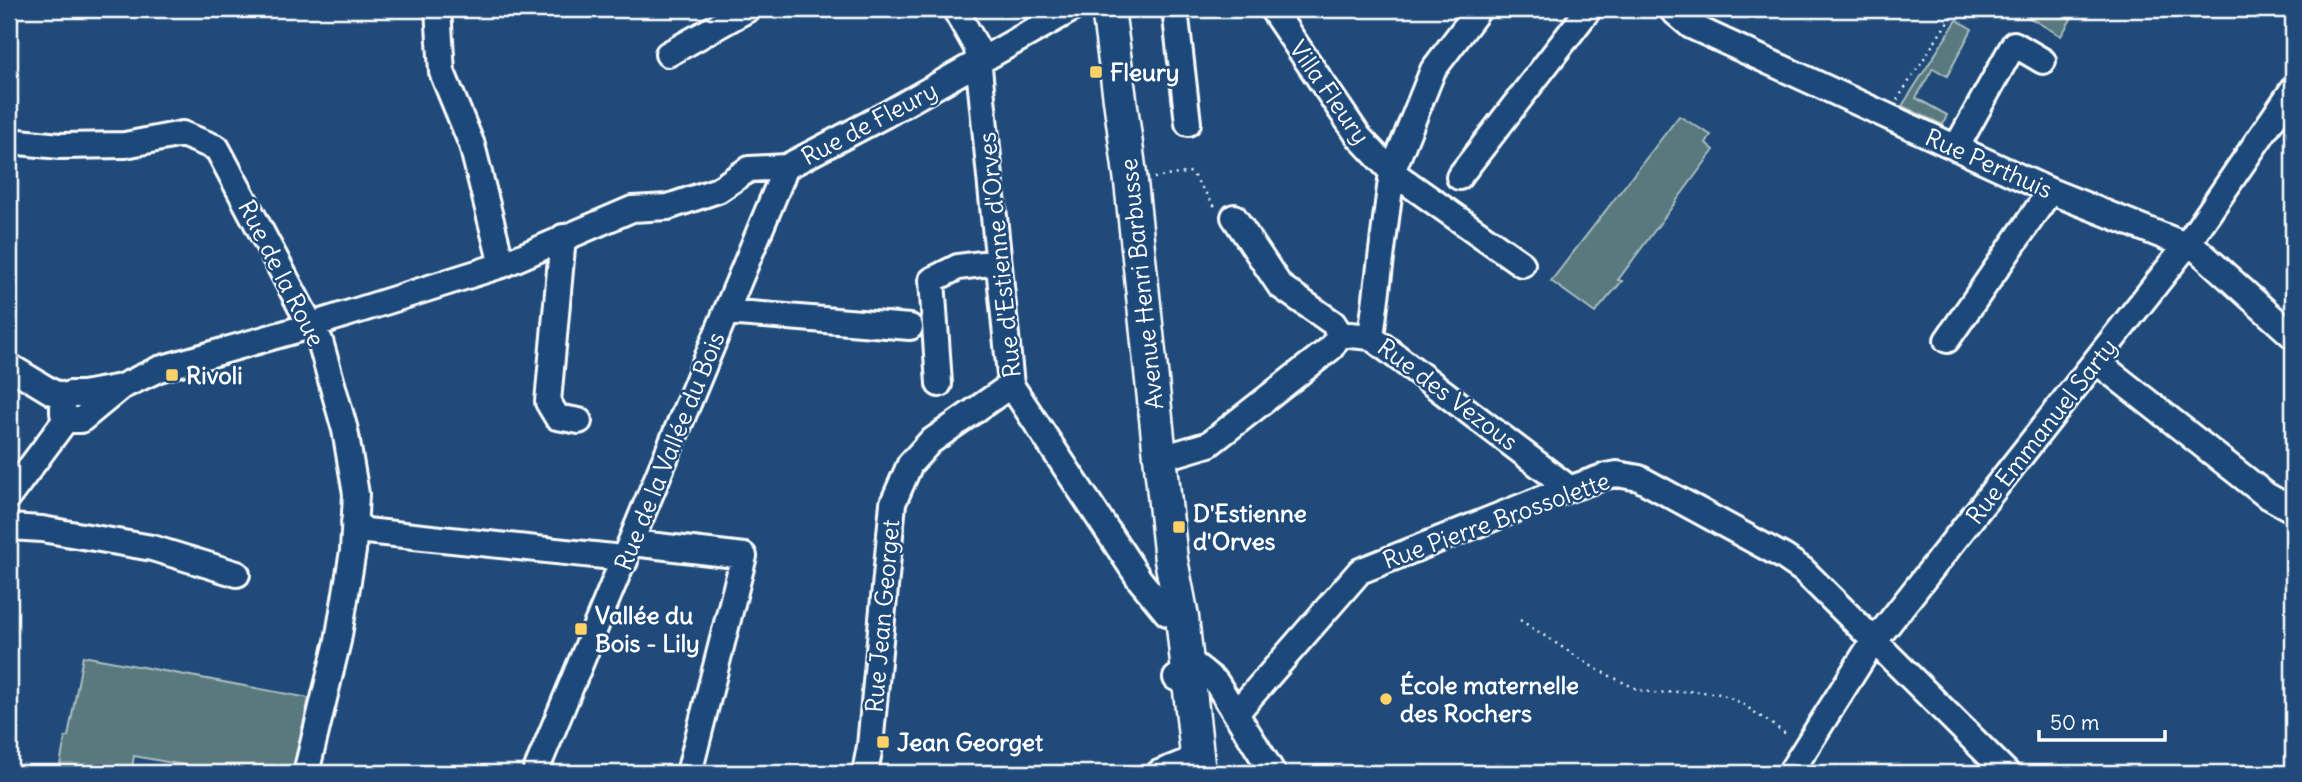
<svg xmlns="http://www.w3.org/2000/svg" width="2302" height="782" font-family="Delius,sans-serif">
  <style>
    .green { fill: #587a7f; stroke: #acbcbf; stroke-width: 2 }
    .lines { fill: none; stroke-linecap: round; stroke-linejoin: round }
    .minor-casing { stroke: #fff; stroke-width: 30 }
    .major-casing { stroke: #fff; stroke-width: 37 }
    .path { stroke: #fff; stroke-width: 2.5; stroke-dasharray: 2 5; stroke-linecap: butt }
    .minor { stroke: #1f4a7a; stroke-width: 24 }
    .major { stroke: #1f4a7a; stroke-width: 32 }
    .poi-dot { fill: #ffd166; stroke: #1f4a7a; stroke-width: 2.5 }
    .labels { text-anchor: middle; dominant-baseline: central; stroke-width: 5; stroke-linejoin: round; paint-order: stroke }
    .poi-label { font-size: 24px; font-weight: bold; fill: #fff; stroke: #1f4a7a; text-anchor: start }
    .street-label { font-size: 24px; fill: #fff; stroke: #1f4a7a }
  </style>
  <rect width="100%" height="100%" fill="#1f4a7a"/>
  <filter id="ink" filterUnits="userSpaceOnUse"><feTurbulence type="fractalNoise" baseFrequency=".0143" numOctaves="2"/><feDisplacementMap in="SourceGraphic" scale="14" xChannelSelector="R" yChannelSelector="G"/><feConvolveMatrix kernelMatrix="1 2 1 2 8 2 1 2 1" color-interpolation-filters="sRGB"/></filter>
  <g filter="url(#ink)">
    <path class="green" d="M2019 9H2054L2071 19 2061 36 2030 18Z
      M1957 20 1972 29 1947 76 1933 68 1916 98 1947 115 1943 125 1902 106Z
      M1679 116 1711 135 1706 143 1714 150 1618 280 1622 281 1595 313 1551 281Z
      M83 656 309 698 292 773H227L134 756 131 773H55L59 770 65 738 68 737Z"/>
    <g class="lines">
      <g class="minor-casing">
        <path id="minor" d="M438 9 442 72 472 145 502 265
          M955 9 977 48 1011 385 1140 580 1167 613 1182 617
          M1175 9 1188 123
          M1272 9 1359 137 1392 172 1522 264
          M1479 9 1433 70 1392 172 1371 337 1569 488
          M1671 9 1691 26 2050 191 2198 250 2293 336
          M668 54 748 9
          M9 141 60 146 125 145 182 134 217 148 303 311 320 341 345 430 356 494 353 551 338 641 306 773
          M1956 148 2014 44 2043 61
          M1459 177 1589 9
          M1234 217 1280 286 1333 323 1340 334
          M563 237 548 402 557 417 579 421
          M726 312 910 327
          M1947 340 2050 191
          M2096 361 2266 495 2293 510
          M9 366 52 392 66 397
          M939 384 932 280 958 267 998 262
          M121 387 81 420H71L63 413V402L70 394H83L121 387 159 369 293 331 502 265 632 209 668 207 718 190 749 169 786 167 885 115 1072 9
          M1179 453 1209 444 1331 348 1340 334 1371 337
          M9 496 67 418
          M354 522 366 531 613 557 625 561
          M9 527 42 529 152 548 237 574
          M632 543 744 556 689 773
          M1176 678 1196 666 1216 682 1273 773
          M1237 712 1360 571 1546 497 1606 476 1617 474 1639 478 1784 557 1803 570 2007 773
          M535 773 786 167
          M865 773 870 746 893 503 910 464 930 442 1011 385
          M1159 773 1197 758
          M1790 773 1867 651 2186 246 2293 89"/>
      </g>
      <g class="major-casing">
        <path id="major" d="M1108 9 1131 182 1171 560 1182 617 1199 773"/>
      </g>
      <path class="path" d="M1897 100 1956 9
        M1154 178 1191 172 1216 208
        M1520 620 1596 669 1639 690 1655 693 1694 691 1721 694 1741 703 1789 736"/>
      <use href="#minor" class="minor"/>
      <use href="#major" class="major"/>
    </g>
  </g>
  <g class="poi-dot">
    <rect x="1089" y="65" width="14" height="14" rx="3.5"/>
    <rect x="165" y="368" width="14" height="14" rx="3.5"/>
    <rect x="1172" y="520" width="14" height="14" rx="3.5"/>
    <rect x="574" y="622" width="14" height="14" rx="3.5"/>
    <circle cx="1386" cy="699" r="7"/>
    <rect x="876" y="735" width="14" height="14" rx="3.5"/>
  </g>
  <g class="labels">
    <g class="poi-label">
      <text x="1110" y="72">Fleury</text>
      <text x="186" y="375">Rivoli</text>
      <text x="1193" y="513">D'Estienne<tspan x="1193" dy="28">d'Orves</tspan></text>
      <text x="595" y="615">Vallée du<tspan x="595" dy="28">Bois - Lily</tspan></text>
      <text x="1400" y="685">École maternelle<tspan x="1400" dy="28">des Rochers</tspan></text>
      <text x="897" y="742">Jean Georget</text>
    </g>
    <g class="street-label">
      <text transform="translate(1330 92) rotate(55)">Villa Fleury</text>
      <text transform="translate(869 123) rotate(-28)">Rue de Fleury</text>
      <text transform="translate(1989 163) rotate(24)">Rue Perthuis</text>
      <text transform="translate(999 255) rotate(-96)">Rue d'Estienne d'Orves</text>
      <text transform="translate(282 273) rotate(63)">Rue de la Roue</text>
      <text transform="translate(1141 284) rotate(-96)">Avenue Henri Barbusse</text>
      <text transform="translate(1448 394) rotate(37)">Rue des Vezous</text>
      <text transform="translate(2041 431) rotate(-52)">Rue Emmanuel Sarty</text>
      <text transform="translate(669 451) rotate(-68)">Rue de la Vallée du Bois</text>
      <text transform="translate(1496 520) rotate(-20)">Rue Pierre Brossolette</text>
      <text transform="translate(882 616) rotate(-85)">Rue Jean Georget</text>
    </g>
  </g>
  <rect width="2302" height="782" fill="none" stroke="#1f4a7a" stroke-width="35"/>
  <rect x="18" y="18" width="2267" height="747" fill="none" stroke="#fff" stroke-width="2.5" filter="url(#ink)"/>
  <path d="M2039 730v10h126v-10" fill="none" stroke="#ffffff" stroke-width="3.5"/>
  <text x="2050" y="730" font-size="21" fill="#ffffff" stroke="#1f4a7a" stroke-width="5" paint-order="stroke">50 m</text>
</svg>
